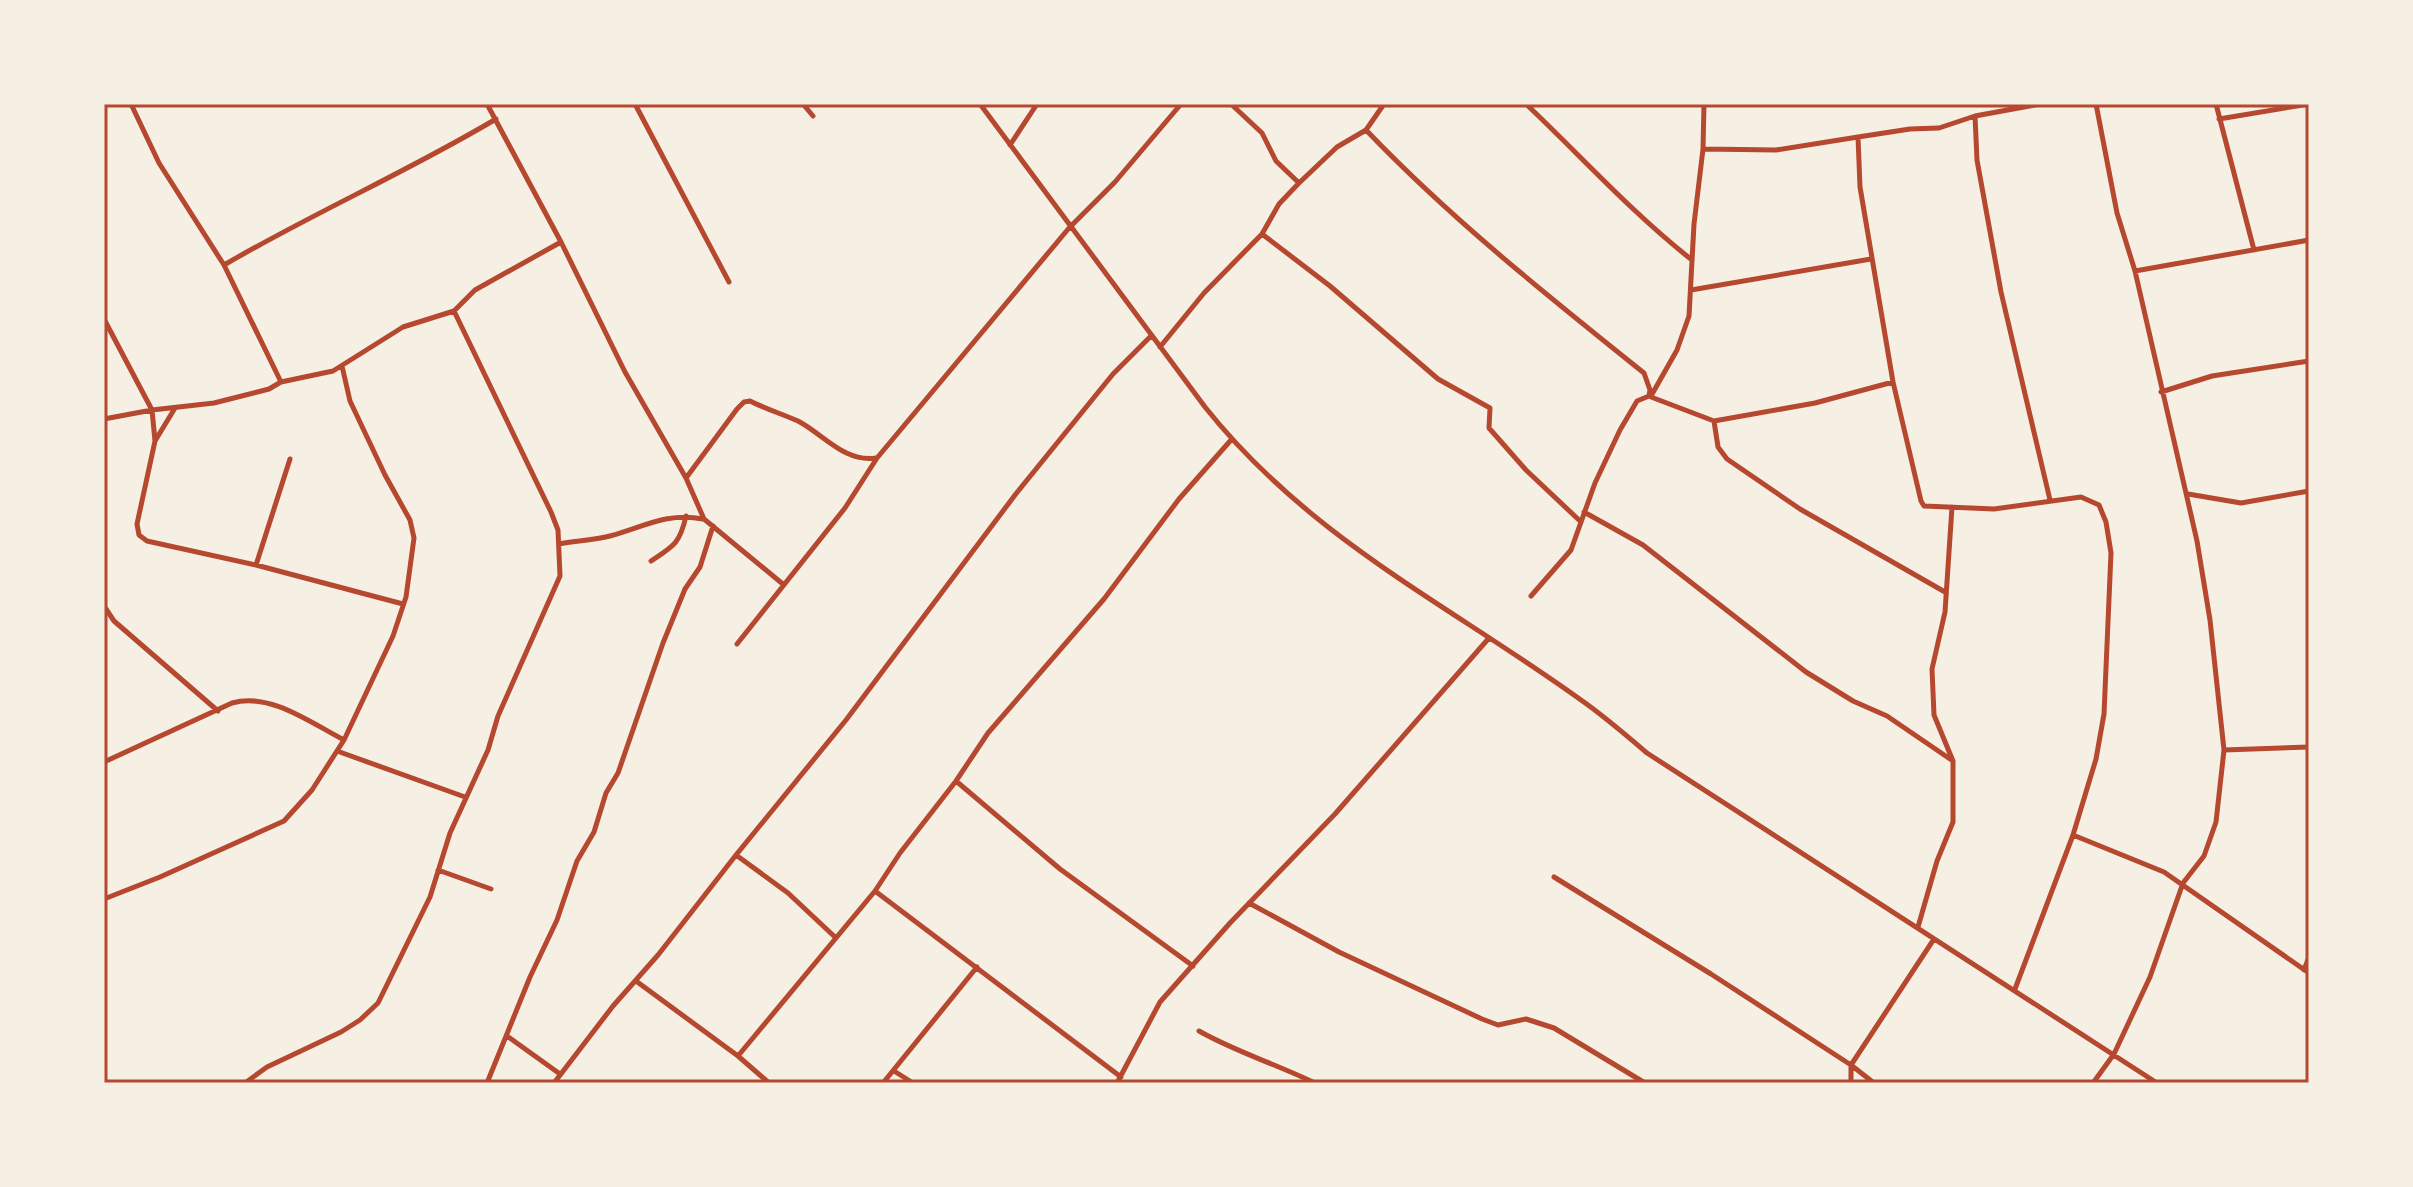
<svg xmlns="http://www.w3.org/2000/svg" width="2413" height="1187" font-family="'PT Sans',sans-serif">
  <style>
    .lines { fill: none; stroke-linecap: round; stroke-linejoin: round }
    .minor { stroke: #b5482f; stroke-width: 5 }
    .neatline { fill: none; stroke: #b5482f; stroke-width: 3 }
  </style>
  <rect width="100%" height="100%" fill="#f6efe4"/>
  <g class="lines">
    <path class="minor" d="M131 104 159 163 224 265 281 382
      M487 104 561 242 625 372 686 478 704 519 784 585
      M635 104 729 282
      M803 104 813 116
      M980 104 1205 407C1310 539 1448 604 1581 700 1604 716 1626 735 1647 753L2157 1083
      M1231 104 1262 133 1276 161 1299 183
      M1526 104C1581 156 1632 213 1692 260
      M2216 104 2254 250
      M1975 116 1977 160 2001 292 2050 500
      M2219 119 2309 104
      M1366 130C1451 219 1548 296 1644 373L1650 390 1649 396 1637 401 1620 430 1595 483 1571 550 1531 596
      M1010 145 1037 104
      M1703 149 1776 150 1858 137
      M1262 234 1330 286 1438 379 1490 408 1489 428 1526 470 1580 521
      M224 265C313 213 407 172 496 119
      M2135 271 2309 240
      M1691 290 1871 259
      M104 319 152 410 155 441
      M1160 347 1204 293 1262 234 1279 204 1299 183 1337 147 1366 130 1384 104
      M2161 392 2212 376 2309 361
      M1651 396 1677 350 1689 316 1694 224 1703 149 1704 104
      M1651 397 1714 421 1815 403 1893 382
      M175 408 155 441 137 524 139 535 147 541 256 565 403 604
      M104 419 152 410 214 403 269 389 281 382 333 371 403 327 454 311 475 290 561 242
      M1714 421 1718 447 1727 459 1800 509 1945 592
      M686 478 737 409 744 402 750 401C766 409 782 414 798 421 823 434 845 463 876 458
      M2188 494 2241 503 2309 491
      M1584 512 1643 545 1806 672 1853 701 1887 716 1953 761
      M559 544C576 541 594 540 610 536 644 527 666 512 703 519
      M651 561C674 546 680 543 686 516
      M256 565 290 459
      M104 606 114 621 218 711
      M737 644 845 508 877 458 1069 228 1115 182 1181 104
      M2224 750 2309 747
      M337 751 465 797
      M104 762 232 703C270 692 311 723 344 740
      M956 781 1060 869 1193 966
      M2073 835 2164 872 2309 973
      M736 855 788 893 836 938
      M438 870 491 889
      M1554 877 1711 974 1851 1065 1874 1083
      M875 891 900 853 956 781 988 733 1104 599 1179 499 1231 440
      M104 899 160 877 284 821 312 790 344 740 393 636 406 597 414 538 410 520 385 475 350 401 342 366
      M1249 903 1339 952 1482 1019 1498 1025 1526 1019 1554 1028 1645 1083
      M1918 927 1937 861 1953 822V761L1934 715 1932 669 1945 612 1952 507
      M2304 970 2309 957
      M636 981 738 1056 769 1083
      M2015 989 2073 835 2096 759 2104 714 2111 553 2106 522 2099 505 2081 497 1994 509 1924 506 1921 501 1893 382 1860 187 1858 137 1910 129 1939 128 1975 116 2040 104
      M1199 1031C1236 1052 1276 1064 1315 1083
      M507 1036 560 1074
      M738 1056 875 891 1121 1077
      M894 1071 913 1083
      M245 1083 267 1067 341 1032 360 1020 378 1003 430 897 450 833 488 750 498 716 560 576 558 530 551 512 454 311
      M487 1083 530 977 557 920 577 861 594 832 606 793 618 773 663 643 685 589 700 567 713 526
      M554 1083 613 1006 658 955 736 855 846 720 1015 495 1113 374 1151 336
      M883 1083 977 967
      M1117 1083 1160 1002 1230 923 1335 814 1489 638
      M1851 1083V1065L1934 939
      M2093 1083 2114 1054 2150 977 2183 883 2204 856 2216 822 2224 750 2210 620 2197 541 2135 271 2117 213 2096 104"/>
  </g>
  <rect width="2413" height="1187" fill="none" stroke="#f6efe4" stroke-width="212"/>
  <rect x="106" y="106" width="2201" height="975" class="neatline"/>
</svg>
